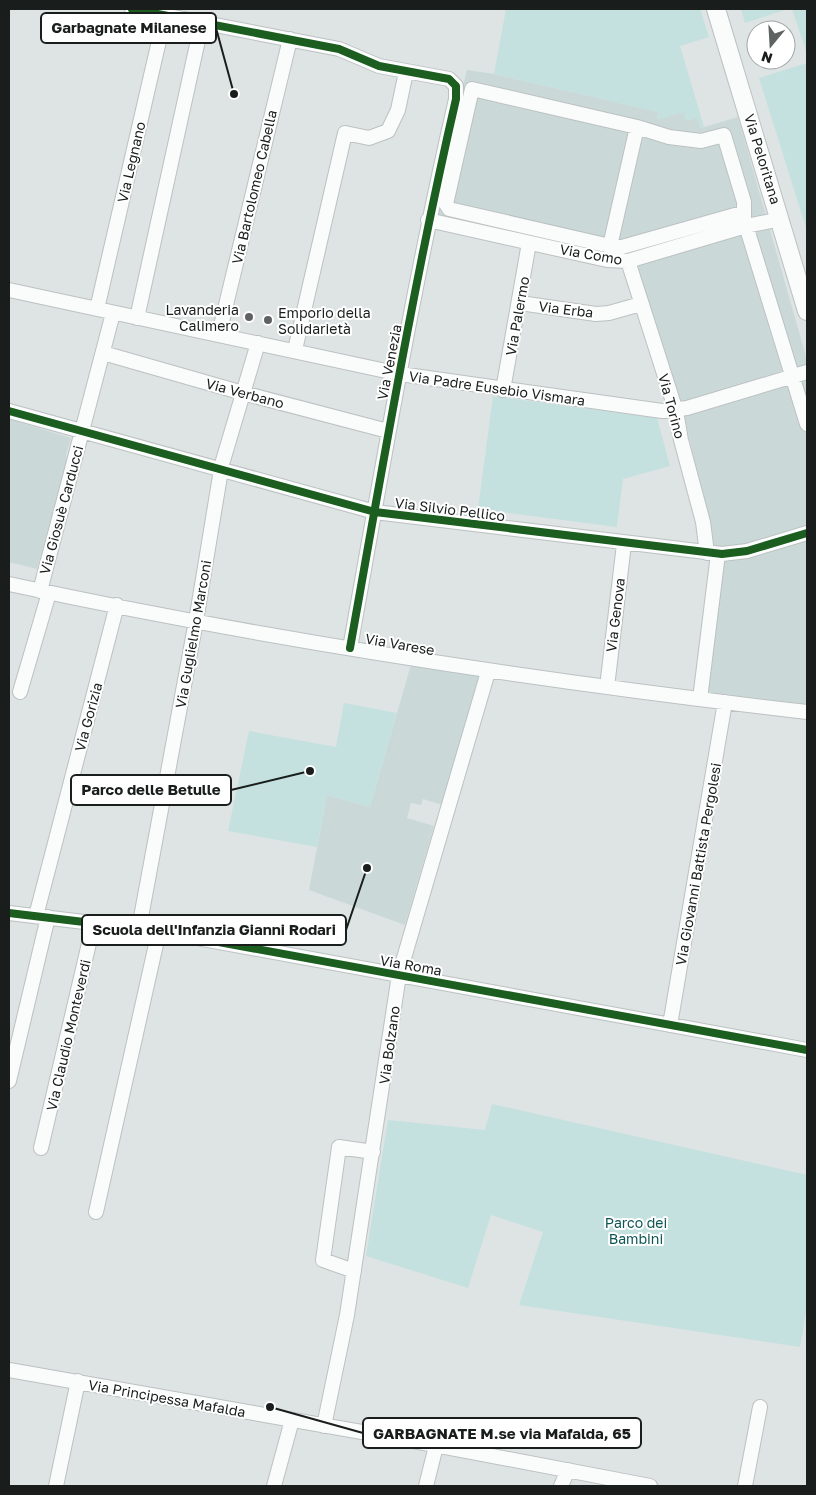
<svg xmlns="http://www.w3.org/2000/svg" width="816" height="1495" font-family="'Golos Text',sans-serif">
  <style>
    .built { fill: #cad9d8 }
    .green { fill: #c4e1e0 }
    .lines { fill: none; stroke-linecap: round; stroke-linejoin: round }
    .minor-casing { stroke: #bcc1c1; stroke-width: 16 }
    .major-casing { stroke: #bcc1c1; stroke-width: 20 }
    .minor { stroke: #fafbfb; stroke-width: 14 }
    .major { stroke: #fafbfb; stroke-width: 18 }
    .cycleway-casing { stroke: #fff; stroke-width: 11 }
    .cycleway { stroke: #1b5e20; stroke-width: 8 }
    .poi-dot { fill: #5e6362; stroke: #fff; stroke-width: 2 }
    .labels { text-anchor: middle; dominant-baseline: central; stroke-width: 4; stroke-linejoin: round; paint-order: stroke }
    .street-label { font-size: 14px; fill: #191e1d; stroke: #fff }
    .poi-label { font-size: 14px; fill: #191e1d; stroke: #fff; text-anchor: end }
    .park-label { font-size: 14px; fill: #0e5554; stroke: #fff }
    .leader { fill: none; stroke: #191e1d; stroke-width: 2 }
    .callout-dot { fill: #191e1d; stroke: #fff; stroke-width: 2 }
    .callout { fill: #fff; stroke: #191e1d; stroke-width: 2 }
    .callout-label { font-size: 15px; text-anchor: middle; font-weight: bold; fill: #191e1d }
  </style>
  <rect width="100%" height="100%" fill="#dde4e3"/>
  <path class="built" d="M467 70 494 74 659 112 657 119 683 112 697 118 701 128 738 117 807 360V710L703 697 716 552 683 411 625 256 430 213Z
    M9 419 71 438 66 455 67 463 37 569 9 562Z
    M412 661 486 673 446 806 423 799 421 805 411 803 407 818 434 826 405 925 309 890 327 795 370 807Z"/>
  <path class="green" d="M506 9H700L709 37 680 46 704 127 700 128 697 118 686 121 683 112 657 120 658 112 494 74Z
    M741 9H788L745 23Z
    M792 9H807V54Z
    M807 63V231L759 78Z
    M493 396 657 418 670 466 623 479 617 527 478 509Z
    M344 703 397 713 370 807 327 795 317 847 228 831 249 731 336 747Z
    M492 1104 807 1175V1306L800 1347 519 1305 543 1232 491 1215 468 1288 366 1256 388 1120 485 1130Z"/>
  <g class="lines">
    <g class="minor-casing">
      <path id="minor" d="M132 9 339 49 379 66 449 79 456 86V99C414 281 383 464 350 648
        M637 127 669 137 701 141 724 135 744 202V219L807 424
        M428 220 607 260 628 261 746 226 781 219
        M607 260 610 246 637 127 472 89 446 204 449 209 610 246 622 247 742 213
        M628 261 676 411 681 440 703 522 707 553
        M9 290 400 374 662 411 687 408 807 372
        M520 303 596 314 609 313 641 304
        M97 309 165 15
        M137 318 202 22
        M219 334 290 39
        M295 350 345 133 369 138 388 131 398 110 406 72
        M103 353 243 393 388 431
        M503 390 529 243
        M9 411 375 512 722 554 747 551 807 533
        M9 584C272 641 539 681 807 712
        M40 591 113 313
        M607 687 624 544
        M20 692 49 593
        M700 699 718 554
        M9 913 159 931 807 1050
        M36 916 117 605
        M139 928 196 621 222 464 258 343
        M670 1025 725 702
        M9 1081 48 917
        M41 1148 94 922
        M96 1212 159 931
        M354 1271 323 1260 339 1147 373 1152
        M9 1370 419 1442 650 1486
        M324 1426 347 1315 399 975 488 672
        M56 1486 78 1381
        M274 1486 292 1420
        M426 1486 436 1446
        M561 1486 568 1470
        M745 1486 760 1407"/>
    </g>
    <g class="major-casing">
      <path id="major" d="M716 9 807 311"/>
    </g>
    <use href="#minor" class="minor"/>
    <use href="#major" class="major"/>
    <g class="cycleway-casing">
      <path id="cycleway" d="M132 9 339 49 379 66 449 79 456 86V99C414 281 383 464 350 648
        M9 411 375 512 722 554 747 551 807 533
        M9 913 159 931 807 1050"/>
    </g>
    <use href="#cycleway" class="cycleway"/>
  </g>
  <g class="poi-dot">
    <circle cx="249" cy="317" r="5"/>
    <circle cx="268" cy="320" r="5"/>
  </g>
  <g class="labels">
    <g class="street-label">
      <text transform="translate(763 159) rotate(73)">Via Peloritana</text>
      <text transform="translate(131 162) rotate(-77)">Via Legnano</text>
      <text transform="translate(254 187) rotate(-77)">Via Bartolomeo Cabella</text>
      <text transform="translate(591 254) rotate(10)">Via Como</text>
      <text transform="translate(566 309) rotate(7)">Via Erba</text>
      <text transform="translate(517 316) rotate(-80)">Via Palermo</text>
      <text transform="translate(389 362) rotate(-79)">Via Venezia</text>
      <text transform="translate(497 388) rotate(8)">Via Padre Eusebio Vismara</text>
      <text transform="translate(245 393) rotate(15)">Via Verbano</text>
      <text transform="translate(672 406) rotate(75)">Via Torino</text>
      <text transform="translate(450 509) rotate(7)">Via Silvio Pellico</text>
      <text transform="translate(61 510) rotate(-75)">Via Giosuè Carducci</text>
      <text transform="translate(615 615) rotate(-83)">Via Genova</text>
      <text transform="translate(193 634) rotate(-80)">Via Guglielmo Marconi</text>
      <text transform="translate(400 644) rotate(10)">Via Varese</text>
      <text transform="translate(88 717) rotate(-75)">Via Gorizia</text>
      <text transform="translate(698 864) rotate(-80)">Via Giovanni Battista Pergolesi</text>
      <text transform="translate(411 965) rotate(10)">Via Roma</text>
      <text transform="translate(68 1035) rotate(-77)">Via Claudio Monteverdi</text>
      <text transform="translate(389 1045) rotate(-82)">Via Bolzano</text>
      <text transform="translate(167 1398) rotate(10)">Via Principessa Mafalda</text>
    </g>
    <g class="poi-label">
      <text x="239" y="309">Lavanderia<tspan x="239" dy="16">Calimero</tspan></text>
      <text x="278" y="312" text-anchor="start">Emporio della<tspan x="278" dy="16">Solidarietà</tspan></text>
    </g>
    <g class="park-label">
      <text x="636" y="1222">Parco dei<tspan x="636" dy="16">Bambini</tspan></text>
    </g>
  </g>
  <path class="leader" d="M234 94L216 28M310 771L231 790M367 868L346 930M270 1407L363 1433"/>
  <g class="callout-dot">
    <circle cx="234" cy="94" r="5"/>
    <circle cx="310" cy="771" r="5"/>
    <circle cx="367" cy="868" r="5"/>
    <circle cx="270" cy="1407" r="5"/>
  </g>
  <g class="callout">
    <rect x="41" y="13" width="175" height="30" rx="5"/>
    <rect x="71" y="775" width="160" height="30" rx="5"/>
    <rect x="82" y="915" width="264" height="30" rx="5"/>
    <rect x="363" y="1418" width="278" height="30" rx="5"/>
  </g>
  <g class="callout-label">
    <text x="129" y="33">Garbagnate Milanese</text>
    <text x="151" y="795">Parco delle Betulle</text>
    <text x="214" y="935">Scuola dell'Infanzia Gianni Rodari</text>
    <text x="502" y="1439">GARBAGNATE M.se via Mafalda, 65</text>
  </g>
  <rect width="816" height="1495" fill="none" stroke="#191e1d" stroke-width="20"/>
  <g transform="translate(771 45) rotate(198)"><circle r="24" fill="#ffffff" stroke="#a3a5a5"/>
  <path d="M0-4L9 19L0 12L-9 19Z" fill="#5e6362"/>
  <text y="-8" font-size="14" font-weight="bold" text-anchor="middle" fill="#191e1d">N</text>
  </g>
</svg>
